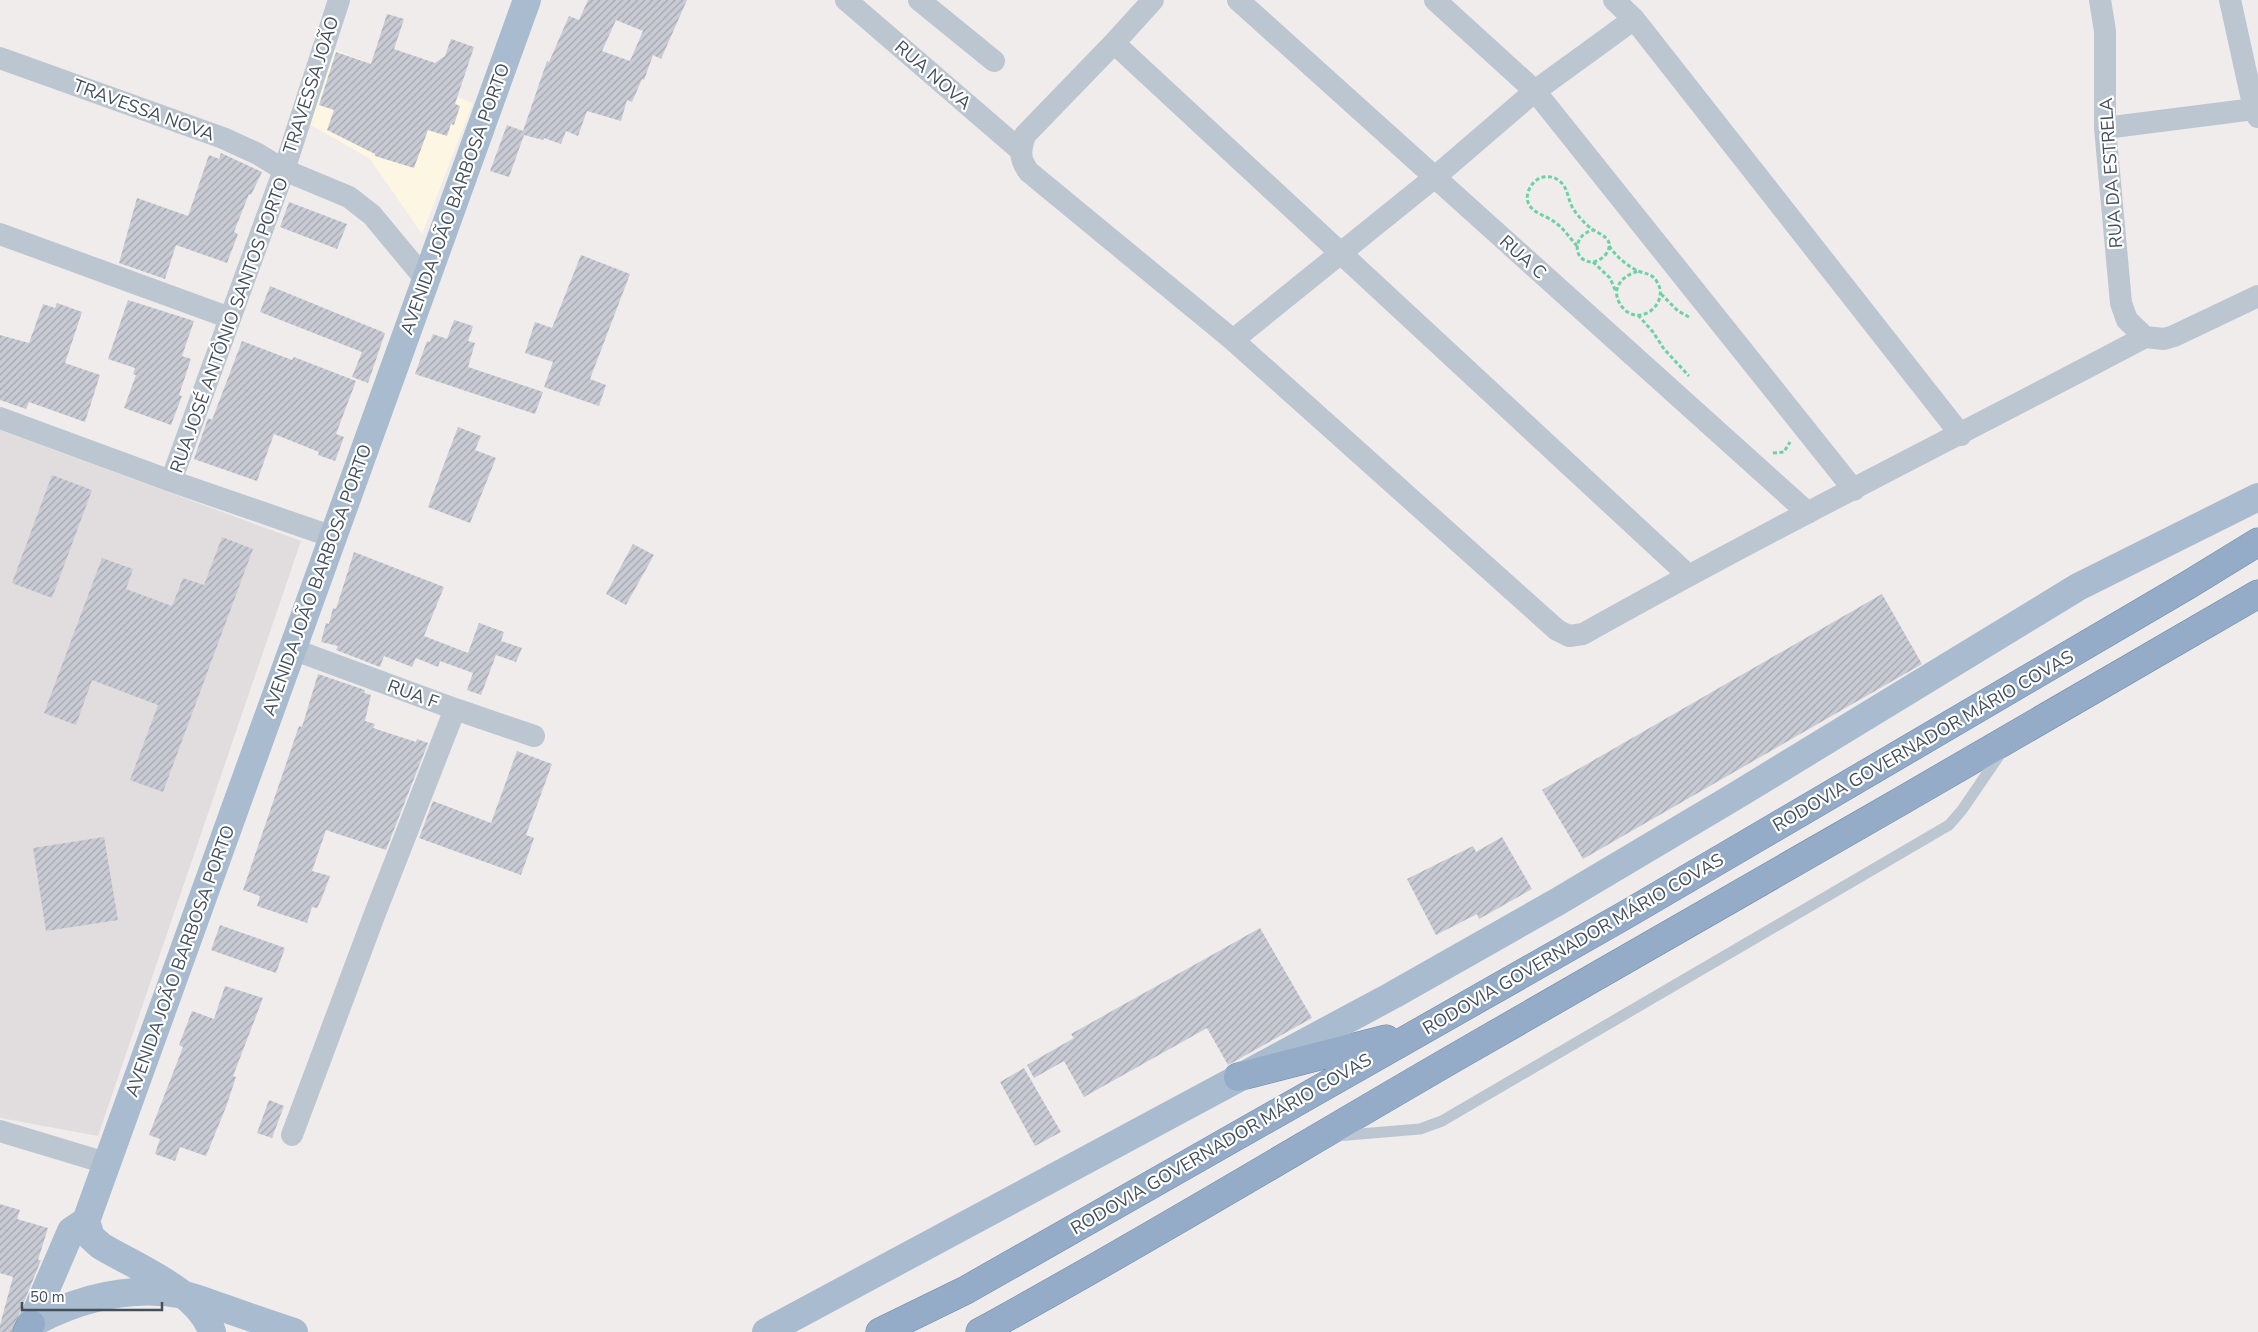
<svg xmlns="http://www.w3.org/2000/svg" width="2258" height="1332" font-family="'Nunito Sans',sans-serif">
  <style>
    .commercial { fill: #fdf6e3 }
    .education { fill: #e1ddde }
    .building { fill: url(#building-hatch); fill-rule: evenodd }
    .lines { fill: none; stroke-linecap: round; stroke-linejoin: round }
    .trunk-casing { stroke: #6b87ac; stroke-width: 29 }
    .path { stroke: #6bd2a4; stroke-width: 3; stroke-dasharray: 4 2.5; stroke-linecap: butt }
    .service { stroke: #bbc6d0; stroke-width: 11 }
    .minor { stroke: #bbc6d0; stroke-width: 22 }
    .primary { stroke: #a9bbce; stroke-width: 28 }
    .trunk { stroke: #94acc7; stroke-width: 28 }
    .labels { text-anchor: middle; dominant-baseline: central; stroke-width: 4.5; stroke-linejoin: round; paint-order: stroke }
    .street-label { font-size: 18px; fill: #434f5b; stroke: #fff }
  </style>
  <defs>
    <pattern id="building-hatch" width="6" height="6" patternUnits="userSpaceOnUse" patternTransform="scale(1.25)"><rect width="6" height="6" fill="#c8cbd3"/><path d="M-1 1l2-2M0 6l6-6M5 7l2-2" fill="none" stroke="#a4a7ae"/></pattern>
  </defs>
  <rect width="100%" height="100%" fill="#f0ecec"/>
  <path class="commercial" d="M332 49 473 103 422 234 370 159 308 123Z"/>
  <path class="education" d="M0 430 301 541 98 1136 0 1118Z"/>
  <path class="building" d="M588 0H687L661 59 653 55 644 80 642 79 632 102 627 100 621 121 587 111 578 136 566 131 561 144 544 138 543 140 524 135 509 177 490 171 507 125 523 131 547 61 549 62 569 16 579 20ZM616 20 643 31 630 61 602 51Z
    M387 14 404 19 394 49 435 63 445 56 451 39 474 47 455 104 460 106 454 125 451 124 447 136 428 130 414 168 375 156V154L327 130 334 110 319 105 336 52 371 64Z
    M221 153 262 172 251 195 249 194 234 232 238 234 227 263 176 245 165 279 119 263 137 198 188 216 209 155 219 159Z
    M289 202 347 224 337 249 280 227Z
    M581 255 630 274 590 379 606 385 599 406 544 387 553 362 525 353 535 322 552 328Z
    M270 286 385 333 368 383 352 377 362 352 260 312Z
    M128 300 194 321 182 356 191 359 179 395 182 396 171 425 124 408 136 375 133 374 135 368 108 359Z
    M57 303 82 312 65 363 100 375 85 422 29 402 26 409 0 400V335L29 343 43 304 55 308Z
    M454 320 473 326 468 341 475 343 468 367 543 392 535 414 415 374 427 341 430 342 433 334 447 339Z
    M242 341 292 360 294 357 356 381 336 434 344 437 335 461 318 455 319 452 274 434 257 481 194 459 208 418 212 420Z
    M458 427 481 436 475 450 496 458 470 523 428 507Z
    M52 475 92 490 52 598 12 583Z
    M222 537 253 549 163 792 130 780 158 705 92 680 76 725 44 713 102 558 133 569 126 589 172 606 183 578 204 585Z
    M633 544 654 555 626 605 606 594Z
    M354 552 444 587 424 636 468 653 479 623 504 632 501 641 522 648 516 662 496 655 481 695 467 690 473 673 440 661 438 667 416 658 412 667 384 656 380 667 336 650 338 646 321 642 326 623 329 624 333 608 336 609Z
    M1882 594 1922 664 1583 859 1542 790Z
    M318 674 365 690 364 693 371 695 365 721 375 724 373 728 416 742 417 739 428 743 386 850 326 830 312 871 330 876 321 900 317 908 312 907 307 923 257 906 260 896 243 890 299 726 302 727Z
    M517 751 552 764 526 835 534 838 521 875 419 838 433 801 491 823Z
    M104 837 118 920 46 931 33 848Z
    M1502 837 1532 889 1479 919 1477 914 1436 935 1407 879 1473 846 1476 852Z
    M220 925 285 948 276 973 211 950Z
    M1260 928 1312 1018 1228 1065 1207 1028 1084 1097 1064 1061 1034 1078 1027 1065 1074 1038 1071 1034Z
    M225 986 263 998 233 1076 236 1077 226 1107 206 1156 180 1147 175 1161 155 1154 160 1139 149 1135 183 1047 179 1045 192 1011 214 1019Z
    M1024 1068 1061 1132 1035 1146 1000 1082Z
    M269 1100 284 1106 272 1138 257 1133Z
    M0 1204 20 1210 17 1219 48 1228 38 1260H41L12 1332H0V1325L13 1277 0 1273Z"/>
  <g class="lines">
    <g class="trunk-casing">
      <path id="trunk" d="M1238 1077 1386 1039
        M27 1332 31 1324
        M880 1332 966 1290 1627 914 2188 585 2258 542
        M980 1332C1145 1242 1305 1144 1468 1050 1731 898 1996 748 2258 594"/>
    </g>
    <path class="path" d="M1577 246C1570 238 1564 229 1556 223 1545 214 1523 212 1528 192 1530 186 1534 181 1540 178 1546 176 1553 176 1558 180 1569 187 1567 200 1574 210 1578 216 1586 225 1592 229 1601 235 1616 239 1606 254 1603 258 1598 261 1593 262 1572 262 1572 235 1593 230
      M1609 246C1617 257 1626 265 1638 271 1646 274 1653 274 1657 282 1670 302 1642 326 1625 310 1608 293 1619 276 1639 271
      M1593 262 1610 278 1616 292
      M1661 294 1678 311 1689 317
      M1638 315 1653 332 1664 349 1689 376
      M1773 453 1784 452 1790 442"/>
    <path class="service" d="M1336 1136 1420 1129 1442 1121 1949 825 1962 810 2001 753"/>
    <path class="minor" d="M846 0 1020 150
      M919 0 994 61
      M1153 0 1114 43 1025 135C1020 151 1019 159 1029 172L1233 340 1557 630 1569 636 1583 634C1768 530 1958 436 2145 337
      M1238 0 1808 513
      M1435 0 1535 91 1854 490
      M1614 0 1634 19 1961 435
      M2100 0 2105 31V128L2121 303 2127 320 2145 337
      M2230 0 2254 109 2258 117
      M1114 43 1688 575
      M0 58 223 138 258 154 284 170 339 0
      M2105 128 2254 109
      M0 234 230 318
      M2145 337 2164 339 2174 336 2258 296
      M1233 340 1435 177 1535 91 1634 19
      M0 418 171 481 333 537
      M171 481 284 170 349 197 372 215 426 280
      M292 649 455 709 534 736
      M0 1131 106 1163
      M292 1135 374 916 455 709"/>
    <path class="primary" d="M31 1324C79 1298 131 1285 185 1295 197 1298 210 1303 221 1307 246 1316 270 1324 294 1332
      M32 1331 31 1324 71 1231 86 1221
      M212 1332C200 1292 136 1267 101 1246L91 1237 86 1221 527 0
      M766 1332 1393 995 1557 902 1737 795 2078 587 2258 497"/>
    <use href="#trunk" class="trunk"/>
  </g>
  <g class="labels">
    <g class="street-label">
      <text transform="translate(933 75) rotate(41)">RUA NOVA</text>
      <text transform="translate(311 85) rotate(-72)">TRAVESSA JOÃO</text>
      <text transform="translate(144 110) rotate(20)">TRAVESSA NOVA</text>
      <text transform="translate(2111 173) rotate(-94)">RUA DA ESTRELA</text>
      <text transform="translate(455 199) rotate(-70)">AVENIDA JOÃO BARBOSA PORTO</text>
      <text transform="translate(1523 257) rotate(42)">RUA C</text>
      <text transform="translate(229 325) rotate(-70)">RUA JOSÉ ANTÔNIO SANTOS PORTO</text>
      <text transform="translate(317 580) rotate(-70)">AVENIDA JOÃO BARBOSA PORTO</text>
      <text transform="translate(413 694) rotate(20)">RUA F</text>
      <text transform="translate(1923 741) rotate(-30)">RODOVIA GOVERNADOR MÁRIO COVAS</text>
      <text transform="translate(1573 944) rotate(-30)">RODOVIA GOVERNADOR MÁRIO COVAS</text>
      <text transform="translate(180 961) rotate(-70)">AVENIDA JOÃO BARBOSA PORTO</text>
      <text transform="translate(1221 1144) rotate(-30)">RODOVIA GOVERNADOR MÁRIO COVAS</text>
    </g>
  </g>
  <path d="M22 1302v8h140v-8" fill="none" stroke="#434f5b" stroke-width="2.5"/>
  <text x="30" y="1302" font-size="15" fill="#434f5b" stroke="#ffffff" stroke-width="4" paint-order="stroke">50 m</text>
</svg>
